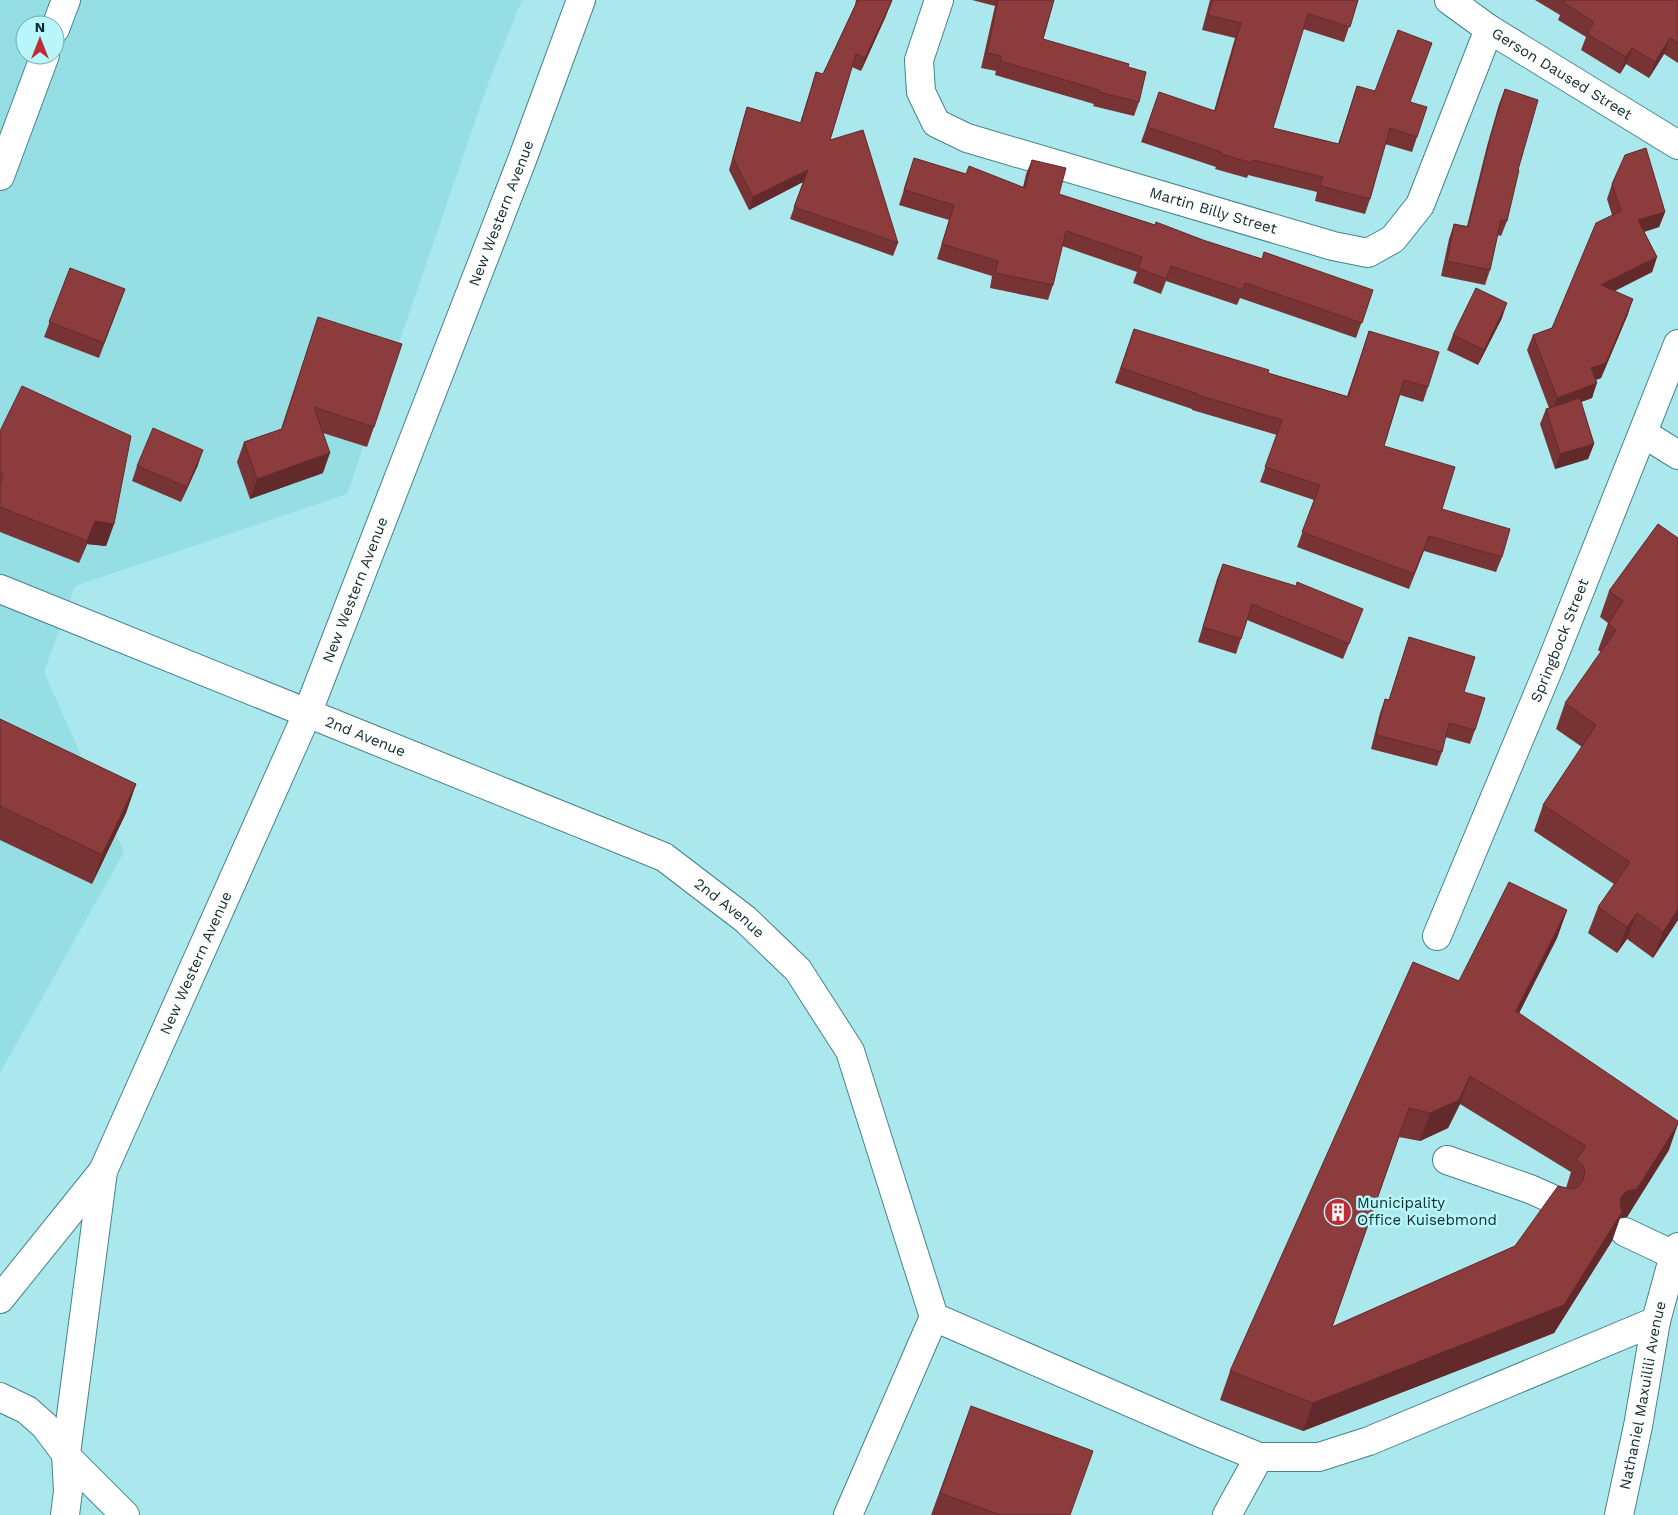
<svg xmlns="http://www.w3.org/2000/svg" width="1678" height="1515" font-family="'Work Sans',sans-serif">
  <style>
    .built { fill: #95dee4; fill-rule: evenodd }
    .lines { fill: none; stroke-linecap: round; stroke-linejoin: round }
    .minor-casing { stroke: #478388; stroke-width: 30 }
    .minor { stroke: #fff; stroke-width: 28 }
    .wall { fill: #783434; fill-rule: evenodd }
    .shaded-wall { fill: #622a2a }
    .building { fill: #8c3c3c; stroke: #622a2a; fill-rule: evenodd }
    .labels { text-anchor: middle; dominant-baseline: central; stroke-width: 5; stroke-linejoin: round; paint-order: stroke }
    .street-label { font-size: 15px; fill: #122c2e; stroke: #b7f6fb }
    .poi-label { font-size: 15px; fill: #122c2e; stroke: #b7f6fb; text-anchor: start }
  </style>
  <rect width="100%" height="100%" fill="#aae8ed"/>
  <path class="built" d="M0 0H522L489 81 347 494 75 586 44 672 124 852 0 1073ZM25 25H55V55H25Z"/>
  <g class="lines">
    <g class="minor-casing">
      <g id="minor">
        <path id="s1" d="M939 0 919 60 921 92 936 123 967 138 1333 246 1368 253 1393 239 1420 205 1489 29"/>
        <path id="s2" d="M1449 0 1489 29 1678 145"/>
        <path d="M55 29 66 0"/>
        <path d="M0 176 45 55"/>
        <path d="M1643 433 1678 455"/>
        <path id="s3" d="M0 589 664 857 745 919 798 970 850 1051 934 1317"/>
        <path id="s4" d="M1437 936 1551 663 1678 344"/>
        <path d="M1447 1160 1530 1189 1559 1202"/>
        <path d="M1625 1232 1678 1257"/>
        <path id="s5" d="M0 1299 103 1171 307 714 522 160 581 0"/>
        <path d="M934 1317 1198 1432 1259 1457H1319L1369 1441 1656 1321"/>
        <path d="M0 1397 27 1410 45 1426 66 1454 68 1491 65 1515"/>
        <path d="M66 1454 103 1171"/>
        <path d="M66 1456 125 1515"/>
        <path d="M848 1515 934 1317"/>
        <path d="M1227 1515 1259 1457"/>
        <path id="s6" d="M1619 1515 1638 1426 1656 1321 1674 1255 1678 1247"/>
      </g>
    </g>
    <use href="#minor" class="minor"/>
  </g>
  <path class="wall" d="M856 0H892L885 18 861 71 852 67 830 140 898 243 893 256 790 219 803 182 749 210 729 170 743 120 747 107 800 123 816 72 823 74 855 5Z
    M972 0H1054L1043 39 1128 67 1139 102 1134 116 1093 106 1094 104 995 75 996 71 981 68 995 6Z
    M1210 0H1358L1344 42 1303 29 1273 128 1338 144 1357 86 1410 102 1417 137 1412 152 1385 144 1370 199 1365 214 1315 201 1317 192 1248 175 1247 178 1215 169 1216 167 1141 142 1159 92 1214 111 1235 38 1202 30Z
    M1535 0H1678V63L1664 54 1649 78 1626 64 1620 74 1581 50 1586 37 1558 20 1560 15Z
    M1505 89 1518 170 1507 221 1501 236 1497 235 1490 270 1485 285 1441 276 1449 239 1454 224 1467 226 1487 146 1499 104Z
    M914 158 966 174 1023 187 1026 174 1032 160 1059 194 1262 259 1373 290 1356 338 1240 298 1237 305 1166 281 1161 294 1133 283 1137 272 1062 246 1053 285 1048 300 990 288 992 276 937 259 949 220 899 205Z
    M1612 184 1665 212 1659 227 1644 232 1657 257 1652 272 1615 291 1628 314 1601 378 1596 380 1592 398 1581 402 1594 444 1588 459 1555 469 1540 424 1546 409 1549 408 1527 350 1533 335 1552 328 1612 215 1607 199Z
    M70 268 125 289 99 358 44 337Z
    M318 317 374 427 367 447 323 433V473L250 499 237 462 244 442 281 429Z
    M1502 318 1478 365 1447 350 1453 335Z
    M1134 329 1268 373 1347 396 1369 331 1428 387 1423 402 1400 395 1384 446 1442 509 1502 557 1496 572 1424 551 1409 589 1297 547 1314 500 1260 482 1277 435 1192 410V409L1115 383Z
    M0 431 114 524 106 546 87 544 79 563 0 532Z
    M198 465 181 502 132 481 137 466Z
    M1658 524 1678 920 1653 958 1627 939 1617 953 1588 933 1598 907 1614 884 1534 831 1543 805 1582 747 1556 729 1565 703 1601 652 1598 650 1608 623 1600 617 1609 591Z
    M1223 564 1357 624 1343 659 1247 620 1236 654 1198 642 1217 579Z
    M1409 637 1464 692 1475 730 1470 744 1445 737 1442 752 1437 766 1371 749 1380 713 1385 699 1389 700Z
    M0 719 136 784 126 813 92 884 0 840Z
    M1567 910 1557 938 1519 1013 1669 1150 1627 1217 1620 1218 1612 1241 1554 1333 1303 1431 1220 1400 1230 1371 1459 981ZM1460 1104 1571 1172 1566 1188 1515 1246 1332 1327 1399 1137 1420 1141 1448 1128Z
    M971 1406 1070 1515H931Z"/>
  <path class="shaded-wall" d="M890 5 885 18 861 71 865 58Z
    M1670 38 1664 54 1649 78 1655 62Z
    M1632 48 1626 64 1620 74 1626 57Z
    M808 170 803 182 749 210 753 197Z
    M1665 212 1659 227 1633 235 1638 220Z
    M1657 257 1652 272 1596 300 1601 285Z
    M1633 299 1628 314 1601 378 1586 383 1591 368Z
    M1507 303 1502 318 1478 365 1484 350Z
    M1597 383 1592 398 1551 413 1557 398Z
    M1594 444 1588 459 1555 469 1560 454Z
    M203 450 198 465 181 502 187 487Z
    M330 453 323 473 250 499 257 479Z
    M95 521 114 524 106 546 87 544 79 563Z
    M136 784 126 813 92 884 102 855Z
    M1678 909V920L1653 958 1663 932Z
    M1567 910 1557 938 1506 1039 1516 1011Z
    M1637 913 1627 939 1617 953 1627 927Z
    M1470 1076 1460 1104 1448 1128 1420 1141 1430 1113Z
    M1678 1124 1669 1150 1627 1217 1620 1218 1612 1241 1554 1333 1303 1431 1313 1403 1617 1219 1621 1197Z"/>
  <path class="building" d="M858 0H892L890 5 865 58 856 54 830 140 863 130 898 243 794 207 808 170 753 197 733 158 747 107 801 123 816 72 823 74Z
    M998 0H1054L1043 39 1129 64 1128 67 1146 72 1139 102 1098 92 1099 90 1000 61 1001 56 987 53Z
    M1212 0H1358L1350 27 1308 14 1273 128 1339 144 1357 86 1375 91 1398 30 1432 43 1410 102 1427 107 1417 137 1390 128 1370 199 1320 186 1323 177 1253 160 1252 163 1221 154V152L1147 127 1159 92 1215 111 1241 23 1208 15Z
    M1566 0H1678V43L1670 38 1655 62 1632 48 1626 57 1587 34 1594 22 1564 3Z
    M1505 89 1538 100 1518 170H1519L1507 221 1501 220 1490 270 1447 261 1454 224 1468 227 1492 131Z
    M1646 148 1665 212 1638 220 1657 257 1601 285 1633 299 1606 363 1591 368 1597 383 1557 398 1533 335 1552 328 1596 223 1621 211 1612 184 1625 155Z
    M914 158 966 174 969 166 1025 188 1032 160 1066 168 1059 194 1155 225 1156 222 1203 240 1262 259 1264 252 1373 290 1362 323 1245 283 1243 290 1171 266 1166 279 1138 268 1142 257 1066 231 1053 285 995 273 998 261 942 244 954 205 904 190Z
    M70 268 125 289 104 343 49 322Z
    M1476 288 1507 303 1484 350 1453 335Z
    M318 317 402 344 374 427 314 407 330 453 257 479 244 442 282 429Z
    M1134 329 1269 370 1268 373 1348 397 1369 331 1439 352 1428 387 1404 380 1384 446 1455 467 1442 509 1510 529 1502 557 1429 536 1414 574 1302 532 1320 485 1265 467 1282 420 1197 395 1198 394 1121 368Z
    M22 386 131 436 114 524 95 521 87 541 0 507V484L3 474 0 473V431Z
    M1580 398 1594 444 1560 454 1546 409Z
    M153 428 203 450 187 487 137 466Z
    M1658 524 1678 538V909L1663 932 1637 913 1627 927 1598 907 1630 862 1543 805 1596 725 1565 703 1616 630 1608 624 1623 601 1609 591Z
    M1223 564 1296 586 1297 582 1363 609 1349 644 1252 604 1241 639 1203 627Z
    M1409 637 1475 657 1464 692 1485 698 1475 730 1449 723 1442 752 1376 735 1385 699 1389 700Z
    M0 719 136 784 102 855 0 806Z
    M1509 882 1567 910 1516 1011 1678 1121V1124L1637 1189 1627 1191 1621 1197 1620 1204 1622 1212 1564 1305 1313 1403 1230 1371 1413 962 1459 981ZM1470 1076 1586 1146 1576 1160 1582 1164 1585 1172 1583 1180 1578 1187 1571 1189 1558 1186 1515 1246 1332 1327 1409 1108 1430 1113 1459 1100Z
    M971 1406 1093 1451 1070 1515H1000L940 1493Z"/>
  <defs>
    <g id="building-disc" transform="scale(1.4375)"><circle r="9.5" fill="#bd2c37" stroke="#b7f6fb"/><path d="M-4-6H4V6H1V3H-1V6H-4ZM-2.5-4.3h1.7v1.8h-1.7ZM.8-4.3h1.7v1.8H.8ZM-2.5-1h1.7V.8h-1.7ZM.8-1h1.7V.8H.8Z" fill="#fff"/></g>
  </defs>
  <g fill-rule="evenodd">
    <use href="#building-disc" x="1338" y="1212"/>
  </g>
  <g class="labels">
    <g class="street-label">
      <text stroke="none"><textPath href="#s2" startOffset="135">Gerson Daused Street</textPath></text>
      <text stroke="none"><textPath href="#s1" startOffset="421">Martin Billy Street</textPath></text>
      <text stroke="none"><textPath href="#s5" startOffset="1202">New Western Avenue</textPath></text>
      <text stroke="none"><textPath href="#s5" startOffset="798">New Western Avenue</textPath></text>
      <text stroke="none"><textPath href="#s4" startOffset="320">Springbock Street</textPath></text>
      <text stroke="none"><textPath href="#s3" startOffset="394">2nd Avenue</textPath></text>
      <text stroke="none"><textPath href="#s3" startOffset="799">2nd Avenue</textPath></text>
      <text stroke="none"><textPath href="#s5" startOffset="392">New Western Avenue</textPath></text>
      <text stroke="none"><textPath href="#s6" startOffset="122">Nathaniel Maxuilili Avenue</textPath></text>
    </g>
    <g class="poi-label">
      <text x="1357" y="1203">Municipality<tspan x="1357" dy="17">Office Kuisebmond</tspan></text>
    </g>
  </g>
  <g transform="translate(40 40)"><circle r="24" fill="#b7f6fb" stroke="#75a5a9"/>
  <path d="M0-4L9 19L0 12L-9 19Z" fill="#bd2c37"/>
  <text y="-8" font-size="14" font-weight="bold" text-anchor="middle" fill="#122c2e">N</text>
  </g>
</svg>
